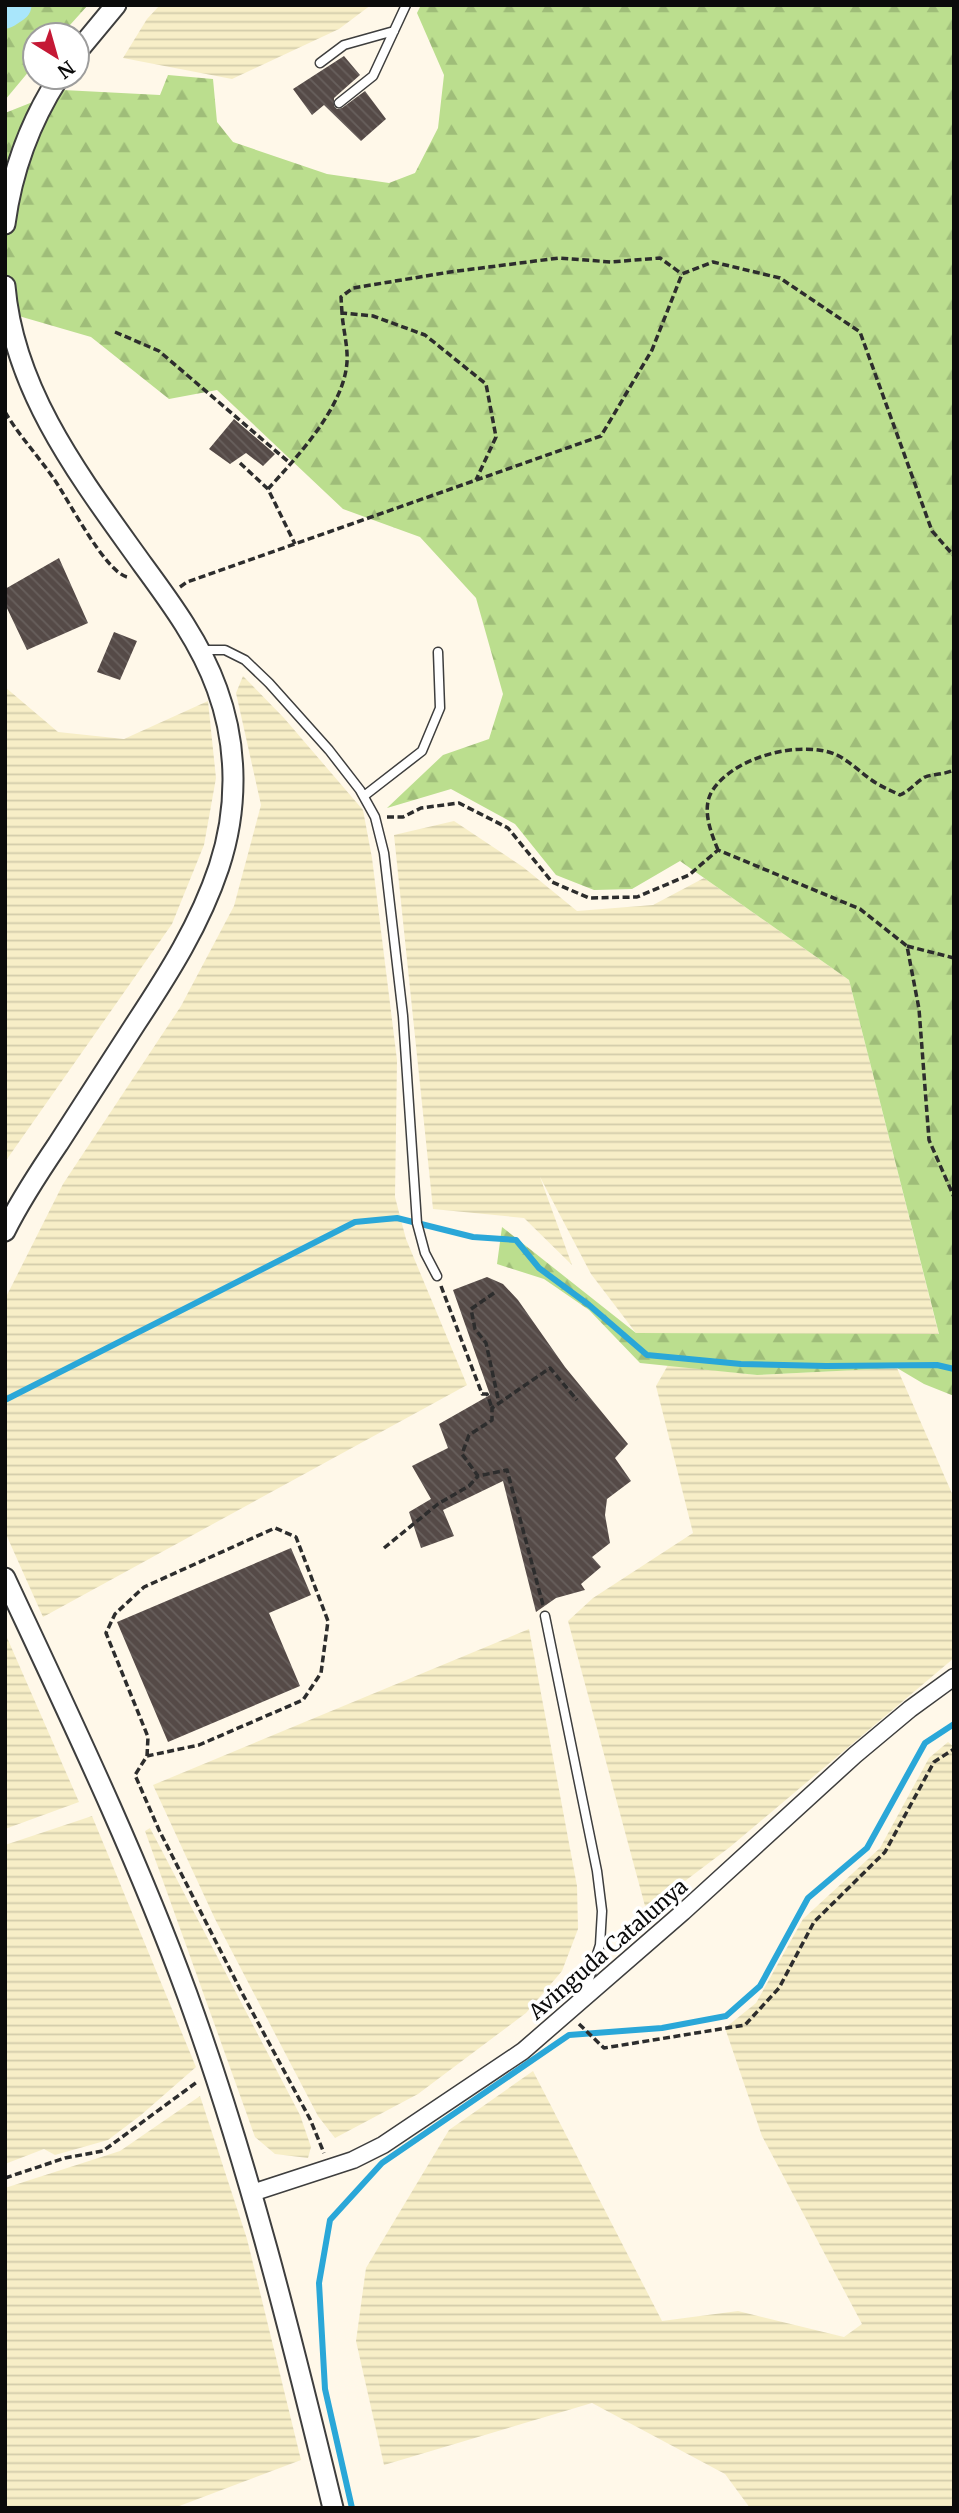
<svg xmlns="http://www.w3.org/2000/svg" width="959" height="2513" font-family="Merriweather,serif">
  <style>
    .farmland { fill: url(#farmland-rules) }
    .forest { fill: url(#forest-firs) }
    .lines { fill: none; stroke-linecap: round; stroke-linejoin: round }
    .stream { stroke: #2aa7d8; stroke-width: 6 }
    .river { stroke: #a9e6fb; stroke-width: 35 }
    .building { fill: url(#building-back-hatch) }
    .service-casing { stroke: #3e3e3e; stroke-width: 11 }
    .minor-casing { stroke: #3e3e3e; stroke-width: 19 }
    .tertiary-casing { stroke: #3e3e3e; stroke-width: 23 }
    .path { stroke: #2d2d2d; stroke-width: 3.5; stroke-dasharray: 7 3.5; stroke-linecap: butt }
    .service { stroke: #fff; stroke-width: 8 }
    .minor { stroke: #fff; stroke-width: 16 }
    .tertiary { stroke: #fff; stroke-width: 19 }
    .labels { text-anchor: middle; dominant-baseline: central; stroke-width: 7; stroke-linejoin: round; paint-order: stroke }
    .street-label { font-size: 21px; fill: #0b0b0b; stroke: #fff }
  </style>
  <defs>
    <pattern id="farmland-rules" width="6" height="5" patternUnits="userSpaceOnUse" patternTransform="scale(1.75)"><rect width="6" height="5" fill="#f7eec7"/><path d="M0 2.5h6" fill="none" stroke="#d2cbaa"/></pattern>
    <pattern id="forest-firs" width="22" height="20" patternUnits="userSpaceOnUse" patternTransform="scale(1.75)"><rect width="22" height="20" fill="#bbde8e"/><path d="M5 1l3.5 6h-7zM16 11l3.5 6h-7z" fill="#9fbd79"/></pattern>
    <pattern id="building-back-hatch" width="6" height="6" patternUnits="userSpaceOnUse" patternTransform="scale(1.75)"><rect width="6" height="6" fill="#554a47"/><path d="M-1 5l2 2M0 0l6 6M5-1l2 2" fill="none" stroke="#68605d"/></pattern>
  </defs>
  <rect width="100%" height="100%" fill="#fff8e9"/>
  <path class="farmland" d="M160 5H371L339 29 232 79 123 58 147 19Z
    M243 676 284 718 363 810 372 858 397 1060 395 1197 406 1239 467 1385 43 1617 5 1532V1299L63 1184 181 1006 234 906 261 805 236 693Z
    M5 687 58 732 124 739 208 701 216 778 204 845 172 924 5 1162Z
    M454 821 523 867 577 911 653 905 704 878 849 980 939 1335 636 1333 591 1274 540 1177 572 1265 524 1218 433 1209 394 835Z
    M668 1365 757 1375 897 1368 954 1498V1658L730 1847 681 1884 645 1906 568 1621 593 1598 693 1533 656 1386Z
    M529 1629 577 1886 578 1929 562 1971 526 2013 418 2094 335 2138 318 2116 215 1919 153 1785Z
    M5 1633 79 1802 5 1829Z
    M948 1742 954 1747V2508H750L725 2474 592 2403 384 2465 356 2341 366 2268 449 2130 533 2071 662 2321 738 2311 844 2337 862 2324 762 2136 725 2028 756 2003 803 1919 880 1848 929 1758Z
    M92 1816 196 2067 141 2115 108 2140 55 2155 44 2149 5 2164V1845Z
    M150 1828 300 2115 311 2147 308 2158 275 2154 255 2137 145 1831Z
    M200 2096 247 2239 301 2460 174 2508H5V2188L120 2151Z"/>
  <path class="forest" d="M5 5H88L61 35H35V64L5 100Z
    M421 5H954V1396L924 1384 897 1368 757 1375 640 1363 589 1310 544 1279 497 1264 502 1227 636 1333 939 1334 849 980 680 861 632 889 594 890 556 875 515 824 451 789 387 808 443 755 489 739 503 694 476 598 420 537 343 509 217 390 169 399 91 337 5 312V113L63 90 160 95 168 75 213 79 217 122 233 142 327 174 389 183 415 173 438 128 444 75 417 13Z"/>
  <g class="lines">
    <path class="stream" d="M5 1400 355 1222 397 1218 473 1237 516 1240 539 1268 589 1305 647 1355 741 1364 826 1366 937 1365 954 1369
      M352 2508 325 2389 319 2283 330 2220 382 2163 569 2035 662 2028 726 2016 760 1986 808 1898 867 1848 925 1743 954 1724"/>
    <path class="river" d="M5 11 14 5"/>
  </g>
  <path class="building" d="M344 56 360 75 334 98V106L337 109 342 108 365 91 386 119 361 141 324 105 312 115 293 89Z
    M234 419 275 454 263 466 246 453 230 464 209 449Z
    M59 558 88 623 27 650 5 604V589Z
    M114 632 137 641 120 680 97 672Z
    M487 1277 503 1284 518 1300 565 1367 628 1444 615 1458 631 1481 607 1499 605 1515 610 1543 592 1557 601 1567 581 1584 585 1590 556 1598 536 1612 503 1481 443 1510 454 1536 421 1548 409 1512 431 1499 412 1466 448 1448 439 1424 490 1395 453 1290Z
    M291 1548 311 1595 269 1613 300 1686 168 1742 117 1622Z"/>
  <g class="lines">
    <g class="service-casing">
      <path id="service" d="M320 63 344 45 394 31
        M339 103 373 76 406 5
        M201 650H225L245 660 269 683 329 750 360 790 375 817 384 853 403 1016 417 1223 425 1253 437 1276
        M364 796 422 751 440 708 438 652
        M545 1616 597 1871 602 1911 600 1945 585 1992"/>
    </g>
    <g class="minor-casing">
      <path id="minor" d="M252 2193 353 2160 383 2145 523 2051 683 1912 855 1755 910 1709 954 1677"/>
    </g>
    <g class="tertiary-casing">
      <path id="tertiary" d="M77 52 116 5
        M5 224C12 171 30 122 59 77
        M5 286C14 393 83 481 143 565 171 603 201 644 217 689 238 746 238 810 219 867 200 924 169 973 136 1023 110 1063 84 1104 58 1144 39 1172 20 1201 5 1231
        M5 1578C69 1715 135 1852 187 1994 248 2162 291 2335 333 2508"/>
    </g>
    <path class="path" d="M342 313 341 297 353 288 450 272 559 258 611 262 660 258 682 274
      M115 332 159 351 291 464
      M5 412C20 437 40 458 56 482 70 503 105 571 127 577
      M240 463 268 489 295 544
      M268 489C297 457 344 407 347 362 348 346 343 329 342 313L373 316 425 335 486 384 496 437 476 480
      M180 587 187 582 601 436 652 350 682 274 713 262 780 278 860 332 932 531 954 556
      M387 817H403L421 808 459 803 508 828 552 882 589 898 637 897 689 875 718 850 860 909 907 946 919 1009 929 1140 954 1197
      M718 850C711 833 702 810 711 793 731 757 801 739 837 755 851 762 863 775 876 783 884 788 892 791 900 795 910 791 916 782 925 777 932 774 943 775 954 770
      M907 946 954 958
      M441 1286 482 1394H487L492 1408
      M494 1293 471 1309 475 1329 486 1343 499 1403
      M384 1548 438 1504 469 1486 478 1476
      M543 1605 507 1470 478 1476 462 1454 469 1435 492 1420V1408L550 1368 577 1400
      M147 1756 148 1737 106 1633 115 1614 144 1587 275 1528 296 1537 328 1621 321 1673 303 1700 199 1745 147 1756 135 1775 159 1830 241 1991 310 2119 324 2153
      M579 2024 604 2048 745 2025 779 1988 814 1922 885 1852 934 1762 954 1749
      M5 2178 65 2158 103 2151 197 2082"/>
    <use href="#service" class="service"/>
    <use href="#minor" class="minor"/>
    <use href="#tertiary" class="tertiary"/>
  </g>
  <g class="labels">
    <g class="street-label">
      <text transform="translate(608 1949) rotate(-41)">Avinguda Catalunya</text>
    </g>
  </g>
  <rect width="959" height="2513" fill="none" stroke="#0b0b0b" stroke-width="14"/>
  <g transform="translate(56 56) rotate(143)"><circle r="33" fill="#ffffff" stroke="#9d9d9d" stroke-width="2"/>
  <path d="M0-5L12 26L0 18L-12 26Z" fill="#c51935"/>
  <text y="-10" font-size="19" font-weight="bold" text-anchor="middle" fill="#0b0b0b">N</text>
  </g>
</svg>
